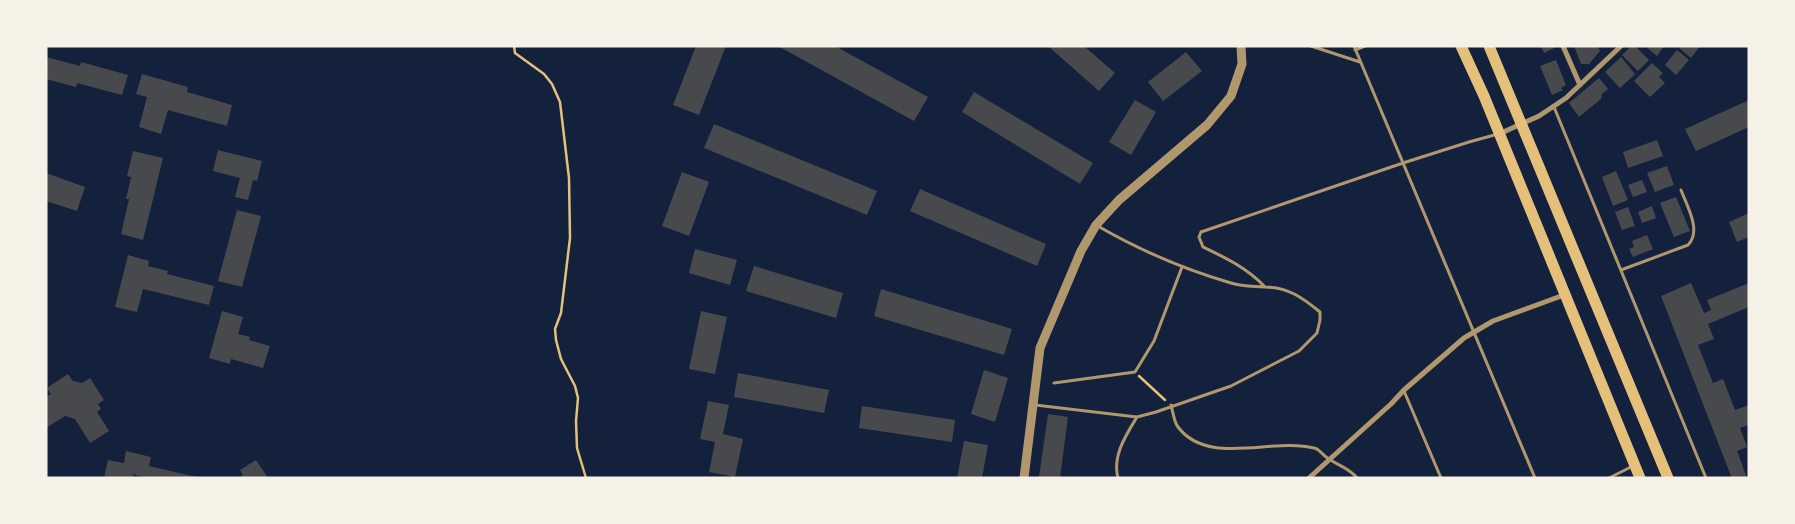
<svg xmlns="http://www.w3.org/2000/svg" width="1795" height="524" font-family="Barlow,sans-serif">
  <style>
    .building { fill: #48494c }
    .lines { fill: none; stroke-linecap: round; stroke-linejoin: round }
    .path { stroke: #e5c07b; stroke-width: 2.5 }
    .service { stroke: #b1986c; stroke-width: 3 }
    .minor { stroke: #b1986c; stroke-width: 5 }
    .tertiary { stroke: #b1986c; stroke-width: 9 }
    .primary { stroke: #e5c07b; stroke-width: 11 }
  </style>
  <rect width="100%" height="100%" fill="#14213d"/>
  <path class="building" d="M696 46H726L699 115 673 105Z
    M778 46H835L928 97 914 121Z
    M1048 46H1084L1115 73 1099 91Z
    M1541 46H1554V48L1544 53Z
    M1574 46H1598L1600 51 1589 64H1581Z
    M1631 46H1635L1649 60 1638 71 1622 55Z
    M1645 46H1664L1657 56Z
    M1680 46H1700L1691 58 1679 48Z
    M1677 50 1689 60 1676 75 1665 65Z
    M1186 52 1202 71 1163 101 1148 82Z
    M46 57 80 66 81 62 128 75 122 95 77 83 76 87 46 79Z
    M1621 57 1635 74 1620 88 1605 72Z
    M1556 60 1566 85 1561 88 1563 90 1552 95 1540 66Z
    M1652 63 1663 73 1659 77 1665 83 1650 97 1634 81Z
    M142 74 188 87 187 92 232 105 227 126 168 110 161 134 139 127 147 97 136 94Z
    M1599 78 1608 89 1602 94 1601 99 1579 117 1569 103Z
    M974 92 1093 163 1080 184 962 112Z
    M1135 100 1156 112 1131 155 1109 142Z
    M1749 100V127L1696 151 1685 129Z
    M714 124 877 191 867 215 704 148Z
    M1657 140 1663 156 1628 168 1623 152Z
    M218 150 262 161 257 181 253 180 248 200 235 197 240 178 213 171Z
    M133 151 163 158 143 240 121 234 129 199H126L131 177 127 176Z
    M1667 166 1674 185 1655 192 1647 173Z
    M1616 171 1628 200 1613 206 1602 177Z
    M682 172 709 182 689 236 662 226Z
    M46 173 85 187 77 211 46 201Z
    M1642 180 1647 192 1633 197 1628 185Z
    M920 189 1046 244 1037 266 910 211Z
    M1676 197 1690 231 1674 237 1660 203Z
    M1652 206 1656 218 1642 223 1638 212Z
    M1628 207 1635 226 1622 230 1615 212Z
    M237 210 261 216 242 287 218 281Z
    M1749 213V237L1737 242 1729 222Z
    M1647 235 1653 249 1633 257 1629 249 1634 247 1632 241Z
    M695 249 737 260 730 285 689 273Z
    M128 255 149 261 148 266 168 271 167 274 214 286 209 305 143 289 137 312 115 307Z
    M754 266 843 293 836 318 746 291Z
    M1691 283 1704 313 1711 310 1707 300 1749 283V307L1708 324 1714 339 1698 345 1713 383 1723 379 1735 410 1749 405V425L1740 428 1747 447 1737 451 1747 478H1732L1731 476 1661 296Z
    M881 289 1012 329 1004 355 874 316Z
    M222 311 243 317 238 334 250 337 249 340 270 346 263 368 231 359 230 364 209 358Z
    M701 311 727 317 715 374 689 369Z
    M984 370 1008 378 995 422 971 414Z
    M738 373 829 390 824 413 734 397Z
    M68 374 73 381 82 383 90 378 104 400 98 404 101 409 97 412 109 431 90 443 75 419 65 416 46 428V397L51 394 47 388Z
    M708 401 729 405 723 434 743 439 735 477 709 472 715 442 700 439Z
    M862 406 955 420 952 442 859 428Z
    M1048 414 1068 417 1060 478 1039 477Z
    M964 441 988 445 982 478H957Z
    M126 451 151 457 149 466 201 478H146L132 474 135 478H104L108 460 124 463Z
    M256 460 268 478H238L243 475 240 470Z"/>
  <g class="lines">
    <path class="path" d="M514 46 515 53 544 74 552 84 560 102 569 178 570 238 561 313 555 329 556 340 561 359 575 386 578 398 576 421 577 448 586 478
      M1139 376 1165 400"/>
    <path class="service" d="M1311 46 1360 62
      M1354 46 1535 478
      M1355 50 1365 46
      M1554 107 1706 478
      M1621 270 1688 245C1702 231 1687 206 1681 190
      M1265 287C1247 268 1226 258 1203 247L1199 237 1201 232 1403 163 1469 142 1498 134
      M1054 383 1135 372 1154 341 1182 267
      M1404 391 1441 478
      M1035 405 1137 417 1156 412 1231 386 1299 351 1317 333 1320 320V312C1303 298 1288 287 1265 287 1253 286 1243 287 1231 283 1183 269 1139 250 1096 225
      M1171 405C1173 412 1174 422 1178 427 1208 467 1273 437 1314 448 1320 449 1323 456 1329 459 1339 466 1349 468 1357 478
      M1118 478C1112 456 1126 435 1137 417
      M1609 478 1633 466"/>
    <path class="minor" d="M1563 46 1580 85
      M1499 134 1539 116 1566 98 1621 46
      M1309 478 1391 404 1404 390 1464 338 1493 321 1564 295"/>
    <path class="tertiary" d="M1024 478 1040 348 1081 251 1096 225 1119 200 1207 125 1231 96 1242 64 1241 46"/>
    <path class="primary" d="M1461 46 1484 96 1640 478
      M1489 46 1668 478"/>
  </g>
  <rect width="1795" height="524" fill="none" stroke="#f6f1e7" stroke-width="95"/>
</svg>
